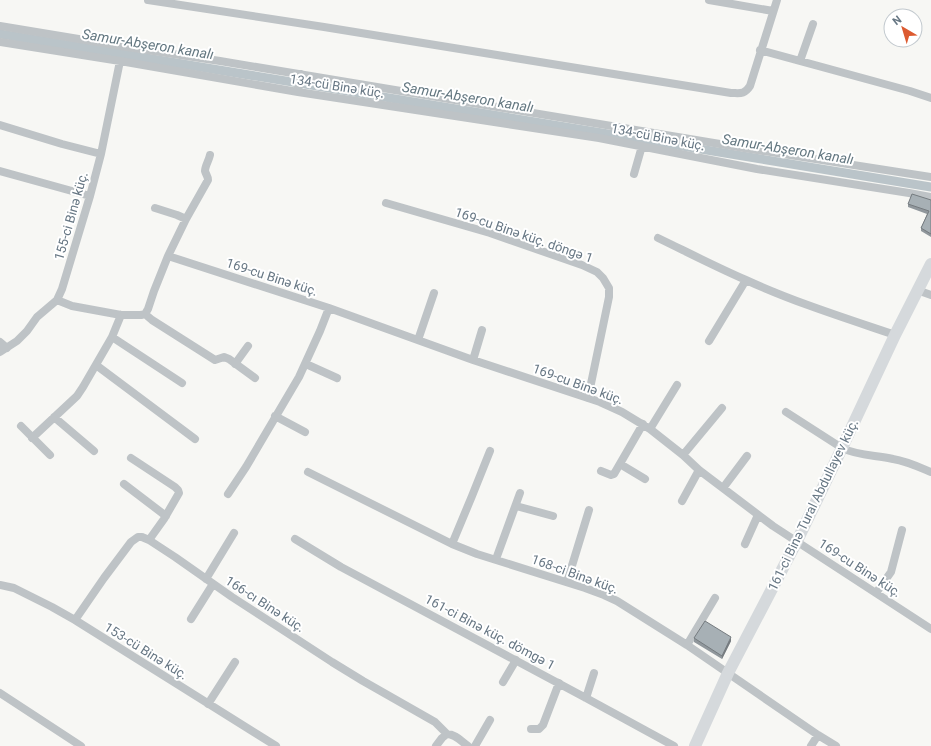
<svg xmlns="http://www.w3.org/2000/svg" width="931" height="746" font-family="Roboto,sans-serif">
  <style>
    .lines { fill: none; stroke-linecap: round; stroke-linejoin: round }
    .canal { stroke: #bac4c9; stroke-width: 9 }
    .street { stroke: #bec3c6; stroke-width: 8 }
    .secondary { stroke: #d5d9dc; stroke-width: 12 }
    .wall { fill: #90979c }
    .shaded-wall { fill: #757b7f }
    .building { fill: #a7b0b5; stroke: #757b7f }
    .labels { text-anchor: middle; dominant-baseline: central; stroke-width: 4; stroke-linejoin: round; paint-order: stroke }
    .street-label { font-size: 13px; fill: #677784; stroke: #fff }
    .water-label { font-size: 14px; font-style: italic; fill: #637780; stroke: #fff }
  </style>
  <rect width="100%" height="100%" fill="#f7f7f4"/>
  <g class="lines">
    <path class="canal" d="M0 34 931 187"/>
    <path class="street" d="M148 0 324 27 731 93C740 93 744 95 750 86L777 0
      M709 0 773 11
      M0 26 127 47 220 61 744 148 931 177
      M0 42 120 61 298 92 599 138 757 169 909 193 931 197
      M760 50 910 91 931 98
      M800 61 813 24
      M298 92 301 74
      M0 125 62 144 101 154
      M0 171 90 196
      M634 174 642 146
      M386 203 490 233 582 265 597 272 603 278 609 288V297L588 398
      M155 208 177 215 186 219
      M658 238C687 252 716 267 746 280 794 302 845 318 895 335
      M168 256 329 308 473 360 600 402 622 412 650 429 683 455 699 470 773 526 931 629
      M917 290 931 295
      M57 300 72 306 121 315H141L145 314 148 309 154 291 168 256 186 219 208 180C208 176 206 175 205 171 205 166 209 160 210 155
      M145 314 152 320 215 360 224 357 229 359 255 378
      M112 337 182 383
      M418 340 434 293
      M709 341 746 280
      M0 342 7 348
      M0 352 17 341 27 331 37 317 57 300 62 289 90 196 101 154 120 61
      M473 360 482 330
      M235 364 248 346
      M306 364 337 378
      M96 365 195 439
      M786 412 842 448C858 456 876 455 893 459 906 461 919 467 931 472
      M275 416 305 432
      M54 417 94 451
      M21 426 50 455
      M650 429 677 385
      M32 438 77 396 83 387 112 337 121 315
      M683 455 722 408
      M131 458 175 487 178 490 179 493 164 519 149 540
      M620 464 645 479
      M601 471 611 475 614 474 643 424
      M308 472 452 544 477 554 585 588 604 595 617 601 687 645 818 735 836 746
      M124 484 166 516
      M723 488 747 456
      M228 494 246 467 299 377 320 331 329 308
      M682 501 699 470
      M516 506 553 516
      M295 539 341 567 586 698 674 746
      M452 544 472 496 490 451
      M745 544 758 515
      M496 559 520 493
      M206 579 234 533
      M567 582 589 510
      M0 585 14 588 52 607 75 620 276 746
      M876 593 891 572 902 530
      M191 619 213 584
      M75 620 104 578 131 542 138 537H142L149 540 175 557 232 597 332 662 363 681 435 722 447 734C455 734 461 741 468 746
      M687 645 715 598
      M503 682 516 660
      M0 693 81 746
      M586 698 594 673
      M208 704 235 662
      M531 729H539L543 725 559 683
      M436 746 442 738 447 734
      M475 746 490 720
      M811 746 818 735"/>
    <path class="secondary" d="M695 746 728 673 797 541 842 448 895 335 931 264"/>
  </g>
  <path class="wall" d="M931 200V237L921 231V228L927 214 908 207V204Z
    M694 638 731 641 722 659 694 642Z"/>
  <path class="shaded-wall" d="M731 637V641L722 659V656Z"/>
  <path class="building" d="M912 194 931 200V234L921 228 929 211 908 204Z
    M705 621 731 637 722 656 694 638Z"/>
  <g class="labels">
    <g class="street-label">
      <text transform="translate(337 86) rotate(9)">134-cü Binə küç.</text>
      <text transform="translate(658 137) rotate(11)">134-cü Binə küç.</text>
      <text transform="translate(71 216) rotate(-74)">155-ci Binə küç.</text>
      <text transform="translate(524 235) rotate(19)">169-cu Binə küç. döngə 1</text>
      <text transform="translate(272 277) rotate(18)">169-cu Binə küç.</text>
      <text transform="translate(578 384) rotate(20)">169-cu Binə küç.</text>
      <text transform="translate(813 505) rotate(-64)">161-ci Binə Tural Abdullayev küç.</text>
      <text transform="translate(860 568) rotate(33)">169-cu Binə küç.</text>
      <text transform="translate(575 574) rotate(20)">168-ci Binə küç.</text>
      <text transform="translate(265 604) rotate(33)">166-cı Binə küç.</text>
      <text transform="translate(490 632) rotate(28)">161-ci Binə küç. dömgə 1</text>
      <text transform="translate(146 651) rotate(32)">153-cü Binə küç.</text>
    </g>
    <g class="water-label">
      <text transform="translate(148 44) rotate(9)">Samur-Abşeron kanalı</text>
      <text transform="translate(468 97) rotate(9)">Samur-Abşeron kanalı</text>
      <text transform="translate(788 149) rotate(9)">Samur-Abşeron kanalı</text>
    </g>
  </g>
  <g transform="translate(903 28) rotate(322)"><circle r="19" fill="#ffffff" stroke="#c2c9ce"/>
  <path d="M0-3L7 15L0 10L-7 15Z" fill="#dc5a30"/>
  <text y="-6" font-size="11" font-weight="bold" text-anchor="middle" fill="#677784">N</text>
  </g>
</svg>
